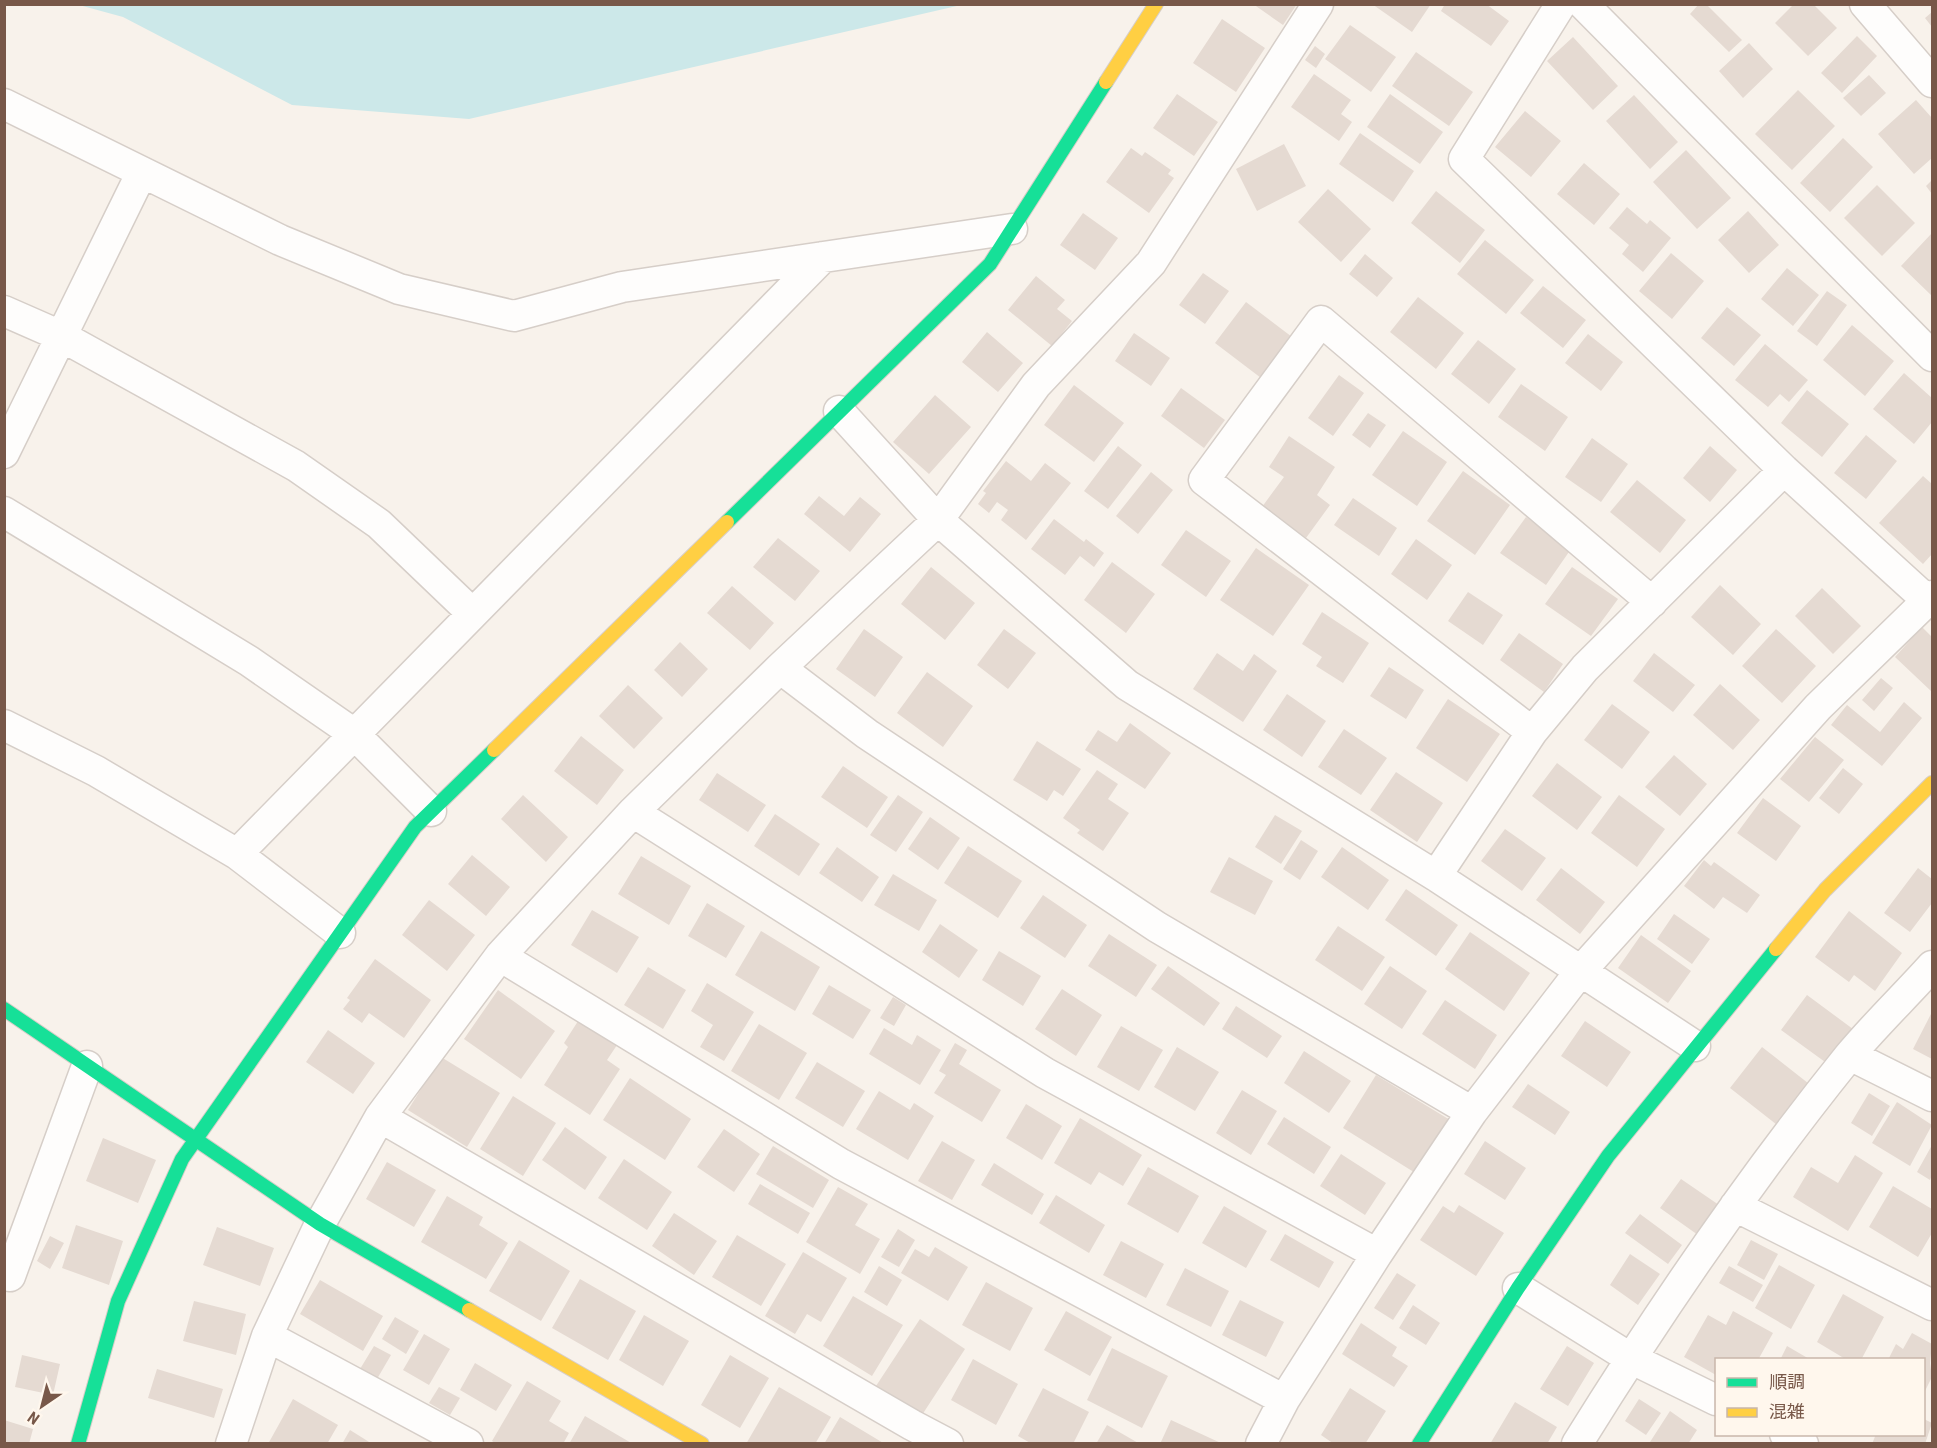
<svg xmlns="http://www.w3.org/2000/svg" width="1937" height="1448" font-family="'Roboto Condensed','Noto Sans JP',sans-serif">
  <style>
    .water { fill: #cce8e9 }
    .building { fill: #e5dad2 }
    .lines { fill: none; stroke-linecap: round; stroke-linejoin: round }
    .street-casing { stroke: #d6cec8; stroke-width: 33 }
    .fast-casing { stroke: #d7cec8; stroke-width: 16 }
    .slow-casing { stroke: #d7cec8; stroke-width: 16 }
    .street { stroke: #fefdfc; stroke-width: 30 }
    .fast { stroke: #16e098; stroke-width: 14 }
    .slow { stroke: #ffcf43; stroke-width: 14 }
  </style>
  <rect width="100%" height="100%" fill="#f8f2eb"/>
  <path class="water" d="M79 5H961L469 119 292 105 123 17Z"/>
  <path class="building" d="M1253 4H1297L1283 25Z
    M1372 4H1431L1412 32Z
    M1445 4H1486L1509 21 1491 46 1441 11Z
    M1699 4H1706L1742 40 1729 52 1690 14Z
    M1794 4H1813L1837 28 1808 56 1775 23Z
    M1932 12V27L1925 18Z
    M1222 19 1265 48 1236 92 1193 63Z
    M1350 25 1396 57 1371 92 1325 59Z
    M1857 36 1877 56 1842 93 1821 73Z
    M1573 37 1618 86 1593 110 1547 61Z
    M1749 43 1773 69 1743 98 1719 71Z
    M1315 46 1325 54 1316 68 1305 60Z
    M1416 52 1473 92 1449 126 1392 86Z
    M1314 74 1351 100 1341 114 1352 122 1339 141 1291 107Z
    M1869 75 1886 93 1861 116 1843 98Z
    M1798 90 1835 126 1792 170 1755 134Z
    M1177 94 1218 122 1194 156 1153 128Z
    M1390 94 1443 132 1420 164 1367 127Z
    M1634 95 1678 142 1650 169 1606 121Z
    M1916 100 1932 118V158L1914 174 1878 134Z
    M1525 111 1561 141 1531 177 1495 147Z
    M1360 133 1414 171 1393 202 1339 164Z
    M1843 138 1873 167 1830 212 1800 183Z
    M1284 144 1306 186 1257 211 1236 169Z
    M1131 148 1142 156 1145 152 1171 170 1168 174 1174 178 1149 213 1106 182Z
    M1686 150 1731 198 1697 229 1653 182Z
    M1584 163 1620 194 1594 225 1557 194Z
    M1932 180V194L1926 186Z
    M1877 185 1915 223 1882 256 1844 218Z
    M1328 189 1371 229 1341 262 1298 222Z
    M1436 191 1485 230 1460 263 1411 223Z
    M1627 207 1647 224 1650 220 1671 238 1643 272 1622 254 1629 245 1609 228Z
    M1748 211 1779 245 1749 273 1718 240Z
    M1083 213 1118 238 1095 270 1060 245Z
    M1932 233V293L1931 295 1901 266Z
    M1485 240 1534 280 1506 314 1457 274Z
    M1671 253 1704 281 1672 319 1639 291Z
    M1365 254 1393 278 1377 297 1349 274Z
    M1787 268 1819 295 1793 326 1761 299Z
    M1203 273 1229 291 1205 324 1179 305Z
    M1036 276 1065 300 1057 309 1072 321 1052 346 1008 310Z
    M1543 286 1586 320 1563 348 1520 313Z
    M1827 291 1847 305 1817 346 1797 331Z
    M1418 297 1464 333 1436 369 1390 332Z
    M1246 302 1296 340 1265 381 1215 343Z
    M1727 307 1761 335 1734 366 1701 338Z
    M1852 325 1894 361 1865 396 1823 360Z
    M987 332 1023 363 998 392 962 362Z
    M1134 333 1170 358 1151 386 1115 361Z
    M1588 334 1623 362 1601 391 1565 363Z
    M1478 340 1516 369 1489 404 1451 374Z
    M1765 344 1808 380 1789 402 1780 394 1768 407 1735 380Z
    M1904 373 1932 398V422L1914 444 1873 409Z
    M1339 375 1364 393 1333 436 1308 418Z
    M1521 384 1568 417 1545 451 1498 417Z
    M1074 385 1124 423 1094 462 1044 425Z
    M1181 388 1225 420 1204 448 1161 416Z
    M1807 390 1849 424 1822 457 1781 423Z
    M935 395 971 427 929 474 893 442Z
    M1368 413 1386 425 1370 448 1352 435Z
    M1403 431 1447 462 1417 506 1372 475Z
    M1866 435 1897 461 1866 499 1834 473Z
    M1289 436 1335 467 1317 495 1330 505 1306 538 1262 507 1284 477 1269 467Z
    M1592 438 1628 464 1601 502 1565 477Z
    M1118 446 1142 465 1108 509 1084 491Z
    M1710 446 1737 470 1710 502 1683 478Z
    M1006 461 1031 481 1045 463 1071 483 1026 540 1001 520 1008 510 997 502 989 513 978 504 986 493 983 491Z
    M1463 471 1510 505 1475 555 1427 521Z
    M1151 472 1173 490 1138 534 1116 516Z
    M1923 476 1932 484V554L1923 564 1879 523Z
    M1637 480 1686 520 1660 553 1610 512Z
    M819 496 844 516 860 497 881 514 850 552 804 514Z
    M1353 498 1397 528 1379 556 1334 525Z
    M1526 517 1571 549 1546 585 1500 553Z
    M1054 519 1084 542 1086 539 1104 553 1094 567 1080 556 1065 575 1031 549Z
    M1186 530 1231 561 1206 597 1161 565Z
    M778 538 820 571 795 601 753 567Z
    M1416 539 1452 565 1427 600 1391 574Z
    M1256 548 1309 585 1273 636 1220 600Z
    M1112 562 1155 594 1126 633 1084 600Z
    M931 567 975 603 945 640 901 604Z
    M1572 567 1618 599 1591 636 1545 604Z
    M1720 585 1761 624 1733 655 1691 617Z
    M732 586 774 623 750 650 707 613Z
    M1822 588 1861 626 1833 654 1795 616Z
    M1468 592 1503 615 1483 645 1448 621Z
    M1322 612 1369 643 1343 683 1316 666 1322 657 1302 644Z
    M1922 627 1932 637V692L1895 657Z
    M864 629 903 657 875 697 836 669Z
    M1004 629 1036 653 1008 689 977 665Z
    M1776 629 1816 666 1782 703 1742 666Z
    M1519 633 1563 664 1544 692 1500 660Z
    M680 642 708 669 682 697 654 670Z
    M1217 653 1243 671 1254 654 1277 671 1243 722 1193 689Z
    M1654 653 1695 685 1673 712 1633 681Z
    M1389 667 1424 690 1406 719 1370 696Z
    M927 672 973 706 943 747 897 713Z
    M1881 678 1893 688 1874 711 1862 700Z
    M1720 684 1760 720 1733 750 1693 715Z
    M628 685 663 718 634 749 599 716Z
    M1287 694 1326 721 1302 757 1263 730Z
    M1448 699 1500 734 1467 782 1416 748Z
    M1904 702 1922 718 1882 766 1831 725 1847 705 1880 732Z
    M1612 704 1650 732 1622 769 1584 740Z
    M1130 723 1171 753 1145 789 1085 750 1098 730 1117 742Z
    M1344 729 1387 758 1361 795 1318 767Z
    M581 736 624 770 597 805 554 771Z
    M1815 737 1844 760 1809 802 1780 779Z
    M1037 741 1081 769 1063 796 1054 790 1047 801 1013 780Z
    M1674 755 1707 784 1680 816 1645 787Z
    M1557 763 1602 797 1577 830 1532 796Z
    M843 766 888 797 867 828 821 797Z
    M1843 768 1863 784 1839 814 1819 798Z
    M1097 770 1118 784 1108 799 1129 813 1103 851 1077 833 1080 830 1063 818Z
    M1396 772 1443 803 1417 842 1370 810Z
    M717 773 766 805 748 832 699 800Z
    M523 795 568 837 546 862 501 819Z
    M898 795 923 812 896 852 870 835Z
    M1619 795 1665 829 1637 867 1591 833Z
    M1763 798 1801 826 1776 861 1737 833Z
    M775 814 820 844 799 876 754 846Z
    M1275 815 1302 831 1281 864 1255 847Z
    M930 817 960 838 938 870 908 849Z
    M1505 829 1546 858 1522 891 1481 861Z
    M1301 840 1318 851 1300 880 1283 869Z
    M968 846 1022 881 998 918 944 883Z
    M837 847 879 877 862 902 819 873Z
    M1342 847 1389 880 1368 910 1321 877Z
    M472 855 510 887 486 916 448 884Z
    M641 856 691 886 669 925 618 894Z
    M1229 857 1273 881 1255 915 1210 892Z
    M1704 860 1711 866 1714 862 1760 895 1747 913 1723 897 1714 909 1684 886Z
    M1561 868 1605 902 1580 934 1536 900Z
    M1918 868 1932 879V903L1910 932 1884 913Z
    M893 874 937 900 919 931 874 905Z
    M1406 889 1458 925 1436 956 1385 920Z
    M1043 895 1087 925 1065 958 1020 928Z
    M429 900 475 935 447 971 402 935Z
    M707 903 745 926 726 958 688 936Z
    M592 910 639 937 617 973 571 945Z
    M1849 911 1902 953 1875 991 1854 975 1849 982 1815 957Z
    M1674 914 1710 939 1692 964 1657 939Z
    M940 924 978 950 959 978 922 952Z
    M1338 926 1385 957 1362 991 1315 960Z
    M761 931 820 967 795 1011 735 975Z
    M1470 932 1530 973 1504 1011 1445 969Z
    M1109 934 1157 965 1136 997 1088 966Z
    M1641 935 1691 971 1668 1003 1618 968Z
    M999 951 1041 976 1023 1006 982 980Z
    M375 959 431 1000 404 1038 369 1013 362 1023 343 1009 350 1000 347 998Z
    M1168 966 1220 1003 1204 1026 1151 989Z
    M1390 966 1427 991 1402 1029 1364 1004Z
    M648 967 686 990 663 1029 624 1005Z
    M707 983 754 1012 724 1061 700 1047 713 1025 691 1011Z
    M829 985 871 1010 853 1039 812 1014Z
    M1062 989 1102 1015 1076 1056 1035 1029Z
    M498 990 555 1031 521 1079 464 1039Z
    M1807 995 1857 1032 1832 1067 1781 1030Z
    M893 997 906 1005 894 1026 880 1018Z
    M1445 1000 1497 1035 1475 1069 1422 1034Z
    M1236 1006 1282 1036 1267 1058 1222 1029Z
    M1932 1012V1059L1913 1049Z
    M580 1018 619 1042 607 1060 620 1069 590 1115 544 1085 568 1047 564 1043Z
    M1585 1021 1631 1052 1607 1087 1561 1056Z
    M759 1024 807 1053 779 1100 731 1071Z
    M1121 1026 1163 1050 1139 1091 1097 1067Z
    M884 1028 912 1045 917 1035 941 1050 920 1085 869 1054Z
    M328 1030 375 1063 353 1094 306 1062Z
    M955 1043 967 1050 959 1064 1001 1090 982 1122 934 1093 946 1075 939 1071Z
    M1177 1047 1219 1072 1195 1111 1154 1087Z
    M1762 1047 1813 1087 1781 1128 1730 1088Z
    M1304 1051 1351 1081 1329 1113 1284 1083Z
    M441 1057 500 1093 467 1147 408 1110Z
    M817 1062 865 1091 843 1127 795 1098Z
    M1376 1075 1450 1120 1417 1174 1343 1128Z
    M630 1078 691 1119 665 1160 603 1120Z
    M1528 1084 1570 1112 1555 1135 1512 1107Z
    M1242 1090 1277 1111 1251 1155 1216 1133Z
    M879 1091 910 1110 914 1103 934 1116 908 1160 856 1129Z
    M1869 1093 1890 1106 1872 1136 1851 1123Z
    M513 1096 556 1123 523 1176 480 1149Z
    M1897 1102 1932 1125 1910 1166 1872 1143Z
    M1026 1104 1062 1126 1042 1160 1006 1138Z
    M1284 1117 1331 1147 1314 1174 1267 1144Z
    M1080 1118 1142 1155 1123 1186 1099 1172 1091 1185 1054 1163Z
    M565 1127 607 1157 585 1190 542 1160Z
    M724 1129 760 1154 734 1192 697 1167Z
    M103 1138 156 1160 138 1203 86 1181Z
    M942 1141 975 1160 952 1200 918 1181Z
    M1485 1141 1526 1168 1505 1200 1464 1174Z
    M1932 1145V1175L1930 1180 1917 1172Z
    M773 1146 829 1180 813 1208 756 1174Z
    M1341 1154 1386 1183 1365 1215 1320 1186Z
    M1855 1155 1883 1173 1848 1231 1793 1197 1811 1167 1838 1183Z
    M624 1159 672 1192 647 1230 598 1198Z
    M387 1162 436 1190 414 1227 366 1199Z
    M994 1163 1044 1194 1032 1215 981 1185Z
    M1148 1167 1199 1196 1178 1233 1127 1204Z
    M1681 1179 1719 1205 1698 1235 1660 1208Z
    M760 1184 810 1213 798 1234 748 1204Z
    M1893 1186 1932 1209V1233L1918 1257 1869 1227Z
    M838 1187 868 1204 855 1225 880 1239 860 1274 806 1242Z
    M1056 1195 1105 1225 1089 1253 1039 1223Z
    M447 1196 483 1217 479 1225 508 1243 486 1279 421 1242Z
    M1459 1205 1504 1233 1476 1276 1420 1240 1443 1206 1454 1213Z
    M1224 1206 1267 1231 1246 1268 1202 1243Z
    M674 1213 717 1241 694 1275 652 1246Z
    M1640 1214 1682 1245 1668 1264 1625 1233Z
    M76 1225 123 1241 109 1285 62 1268Z
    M217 1227 274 1248 260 1286 203 1265Z
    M898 1229 915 1240 899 1267 881 1257Z
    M1285 1234 1334 1262 1319 1288 1270 1260Z
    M737 1235 786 1264 761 1306 712 1277Z
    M50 1236 64 1243 50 1269 37 1261Z
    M519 1240 570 1271 541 1321 489 1291Z
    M1751 1240 1778 1254 1764 1280 1737 1265Z
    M1121 1241 1164 1264 1146 1298 1103 1275Z
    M935 1247 968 1267 948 1301 901 1273 915 1249 929 1257Z
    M803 1252 847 1278 821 1322 807 1314 795 1334 765 1316Z
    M1630 1254 1660 1274 1638 1305 1610 1285Z
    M1779 1265 1815 1285 1791 1329 1755 1308Z
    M879 1266 902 1280 887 1306 864 1292Z
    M1729 1266 1763 1285 1753 1302 1719 1283Z
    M1185 1268 1229 1291 1211 1327 1166 1305Z
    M1397 1273 1416 1285 1393 1320 1374 1308Z
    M580 1279 636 1311 608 1360 552 1328Z
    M320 1280 383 1316 363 1351 300 1314Z
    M986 1282 1033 1308 1010 1351 962 1325Z
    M1843 1294 1884 1317 1861 1360H1847L1817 1342Z
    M853 1296 903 1325 872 1376 823 1346Z
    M1240 1300 1284 1322 1266 1357 1222 1335Z
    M194 1301 246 1314 236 1355 183 1341Z
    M1413 1305 1440 1323 1426 1345 1399 1328Z
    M1066 1311 1112 1337 1090 1376 1044 1350Z
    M1733 1311 1773 1333 1758 1360H1716V1375L1684 1357 1708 1315 1726 1325Z
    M644 1315 689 1341 663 1386 619 1360Z
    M395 1317 419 1331 406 1354 382 1339Z
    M920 1319 965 1349 922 1415 876 1386Z
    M1361 1323 1397 1347 1392 1356 1408 1366 1394 1387 1342 1354Z
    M1912 1333 1932 1344 1930 1363 1932 1377 1924 1393V1360H1888L1896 1344 1903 1349Z
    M424 1334 450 1349 429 1385 403 1370Z
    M374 1346 391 1355 377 1379 360 1369Z
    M1567 1346 1594 1363 1568 1406 1540 1389Z
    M1787 1346 1811 1360H1780Z
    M1112 1348 1168 1376 1142 1428 1087 1400Z
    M22 1355 60 1364 53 1395 15 1387Z
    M730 1355 769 1378 740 1428 701 1405Z
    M973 1359 1018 1384 996 1425 951 1400Z
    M475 1363 512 1385 496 1411 460 1390Z
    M157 1369 223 1389 214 1418 148 1398Z
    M527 1381 561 1401 549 1421 569 1433 563 1444H496L492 1441Z
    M439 1387 460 1398 450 1415 429 1403Z
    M779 1387 831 1417 815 1444H746Z
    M1043 1388 1089 1412 1073 1444H1032L1018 1436Z
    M1350 1388 1386 1411 1365 1444H1334L1321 1435Z
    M293 1399 338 1425 327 1444H268Z
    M1639 1399 1661 1413 1646 1435 1625 1421Z
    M1515 1402 1557 1427 1547 1444H1490Z
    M1670 1411 1697 1430 1688 1444H1651L1650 1442Z
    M585 1416 633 1444H569Z
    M840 1417 885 1444H824Z
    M1924 1419 1932 1423 1925 1444H1872L1876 1434H1924Z
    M4 1420 33 1429 29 1444H4Z
    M1171 1420 1223 1444H1160Z
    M1107 1425 1140 1444H1096Z
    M350 1430 366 1440 372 1444H342Z"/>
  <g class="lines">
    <g class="street-casing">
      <path id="street" d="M1561 4 1464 159 1784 470 1928 601
        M1583 4 1932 356
        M1865 4 1932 82
        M4 104 280 240 399 289 514 316 622 287 1012 229
        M4 311 61 336 296 466 379 524 472 613
        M839 411 938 520 1127 685 1436 876 1695 1046
        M4 453 142 172
        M4 512 249 661 353 733 431 811
        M780 668 867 734 1157 927 1472 1112
        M4 725 96 771 237 854 340 933
        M1532 732 1204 480 1321 321 1652 602
        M633 812 1045 1073 1377 1254
        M237 854 823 257
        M1436 876 1532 732 1585 668 1784 470
        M500 956 841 1164 1284 1400
        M1850 1055 1932 1096
        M380 1117 912 1425 948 1444
        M1735 1206 1932 1305
        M4 1273 10 1276 87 1066
        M1518 1288 1630 1358 1716 1400
        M267 1336 468 1444
        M1785 1434 1803 1444
        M231 1444 267 1336 320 1224 380 1117 500 956 633 812 780 668 938 520 1036 385 1151 263 1318 4
        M1261 1444 1284 1400 1377 1254 1472 1112 1579 973 1818 707 1932 596
        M1577 1444C1660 1310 1750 1179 1849 1056 1875 1025 1905 996 1932 966"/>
    </g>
    <g class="fast-casing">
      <path id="fast" d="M727 522 990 264 1106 82
        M4 1009 320 1224 469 1310
        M78 1444 118 1301 182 1159 415 827 494 750
        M1419 1444 1518 1288 1608 1156 1776 949"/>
    </g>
    <g class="slow-casing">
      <path id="slow" d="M1106 82 1156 4
        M494 750 727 522
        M1776 949 1825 890 1932 783
        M469 1310 702 1444"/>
    </g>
    <use href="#street" class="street"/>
    <use href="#fast" class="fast"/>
    <use href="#slow" class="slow"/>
  </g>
  <rect width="1937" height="1448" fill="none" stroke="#785849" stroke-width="12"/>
  <rect x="1715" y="1358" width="210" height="78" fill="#fff7ed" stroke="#c9b7ab" stroke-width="1.5"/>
  <rect x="1727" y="1378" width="30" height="9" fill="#16e098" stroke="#c9b7ab" stroke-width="1.5"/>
  <text x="1769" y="1388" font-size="18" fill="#785849">順調</text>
  <rect x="1727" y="1408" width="30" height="9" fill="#ffcf43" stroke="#c9b7ab" stroke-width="1.5"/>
  <text x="1769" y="1418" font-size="18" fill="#785849">混雑</text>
  <g transform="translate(42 1406) rotate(215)" stroke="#fff7ed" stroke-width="4.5" paint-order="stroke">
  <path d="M0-4.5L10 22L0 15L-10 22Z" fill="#785849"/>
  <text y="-9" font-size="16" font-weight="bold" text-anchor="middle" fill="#785849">N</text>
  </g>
</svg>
